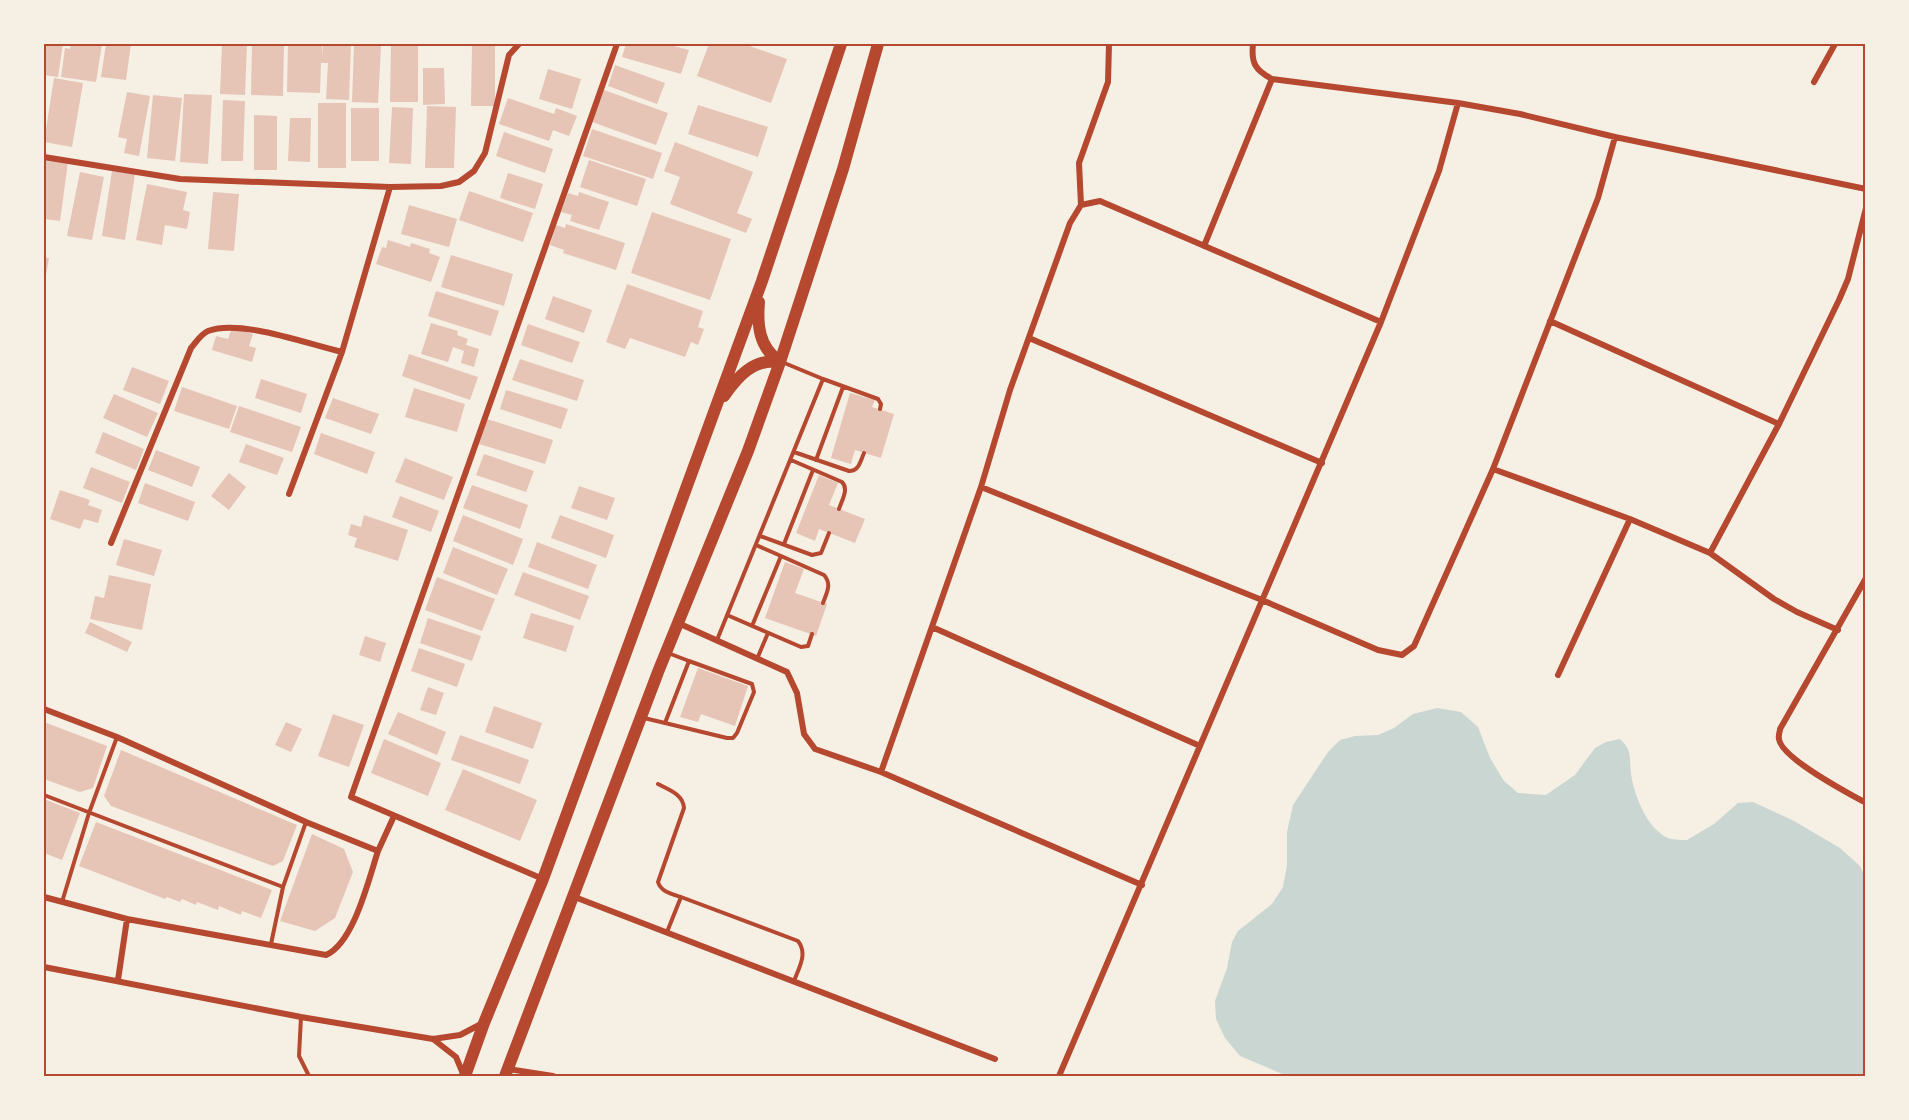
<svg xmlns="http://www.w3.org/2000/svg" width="1909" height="1120" font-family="Bitter,serif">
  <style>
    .water { fill: #c9d6d2 }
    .building { fill: #e6c5b7 }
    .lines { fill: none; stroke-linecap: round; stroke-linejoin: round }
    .service { stroke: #b5482f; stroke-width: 4 }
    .minor { stroke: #b5482f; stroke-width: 6 }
    .primary { stroke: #b5482f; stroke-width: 12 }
    .neatline { fill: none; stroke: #b5482f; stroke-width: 2 }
  </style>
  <rect width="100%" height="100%" fill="#f6efe4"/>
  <path class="water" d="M1437 708 1461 712 1478 727 1490 758 1504 781 1518 793 1546 795 1575 775 1595 748 1606 742 1620 739C1633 751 1629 759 1631 774 1634 795 1647 829 1668 838 1674 840 1682 840 1687 840L1714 824 1738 803 1753 802 1794 821 1840 848 1860 866 1865 877V1076H1287L1240 1056 1225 1038 1216 1019 1215 1001 1227 968 1232 942 1238 931 1272 904 1283 887 1287 865V832L1293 805 1328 752 1340 740 1355 736 1378 735 1394 728 1413 714Z"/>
  <path class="building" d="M44 44H63L58 77 44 75Z
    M71 44H102L96 82 61 77 65 48 70 49Z
    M106 44H131L126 80 101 77Z
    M222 44H247L245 95 220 94Z
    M252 44H284L283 96 251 95Z
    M288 44H322V57L323 44H351L349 100 326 99 328 63H321L320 93 287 92Z
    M354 44 381 46 378 103 352 102Z
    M391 44H418V102H390Z
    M472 44H495V106H471Z
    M626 44H666L689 50 681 74 622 57Z
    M709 44H744L787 59 771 103 697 76Z
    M615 65 665 83 657 104 608 86Z
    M423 68H444L445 104 423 105Z
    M548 69 581 79 572 109 539 99Z
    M54 78 83 83 72 147 44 142Z
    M604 90 668 113 656 145 592 122Z
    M127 92 150 96 139 156 124 153 127 139 118 137Z
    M184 94 212 95 208 164 180 162Z
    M153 95 182 98 175 161 147 158Z
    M508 98 554 114 556 108 577 116 569 136 553 130 549 141 499 124Z
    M223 100 245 101 243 161H221Z
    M318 103H346V168H318Z
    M698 105 768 127 758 157 688 134Z
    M427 106 456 107 454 168H425Z
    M392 107 413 108 411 164 389 163Z
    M351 108H379V161H351Z
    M254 115 277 116V170H254Z
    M290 118H311L310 162 288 161Z
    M592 129 662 153 653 179 583 156Z
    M504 132 553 149 545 173 496 156Z
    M675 142 753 172 737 213 752 219 746 233 670 204 680 177 664 171Z
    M44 158 68 162 60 221 44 219Z
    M589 160 646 179 637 206 580 187Z
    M112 171 135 174 125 240 102 236Z
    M80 172 104 177 92 240 67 236Z
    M508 173 543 184 535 209 500 198Z
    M147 184 187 192 183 210 190 212 187 229 165 225 162 245 136 240Z
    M469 191 533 213 523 242 459 220Z
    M213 192 239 194 234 251 208 249Z
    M579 192 609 202 599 230 570 221 572 215 561 212 568 193 578 196Z
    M409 205 457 219 449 247 401 234Z
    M652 212 731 239 710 300 631 273Z
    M566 224 625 243 616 270 563 253 564 250 550 245 556 225 565 228Z
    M388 240 410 247 411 243 430 249 429 253 440 257 431 282 376 264 382 247 386 248Z
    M451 255 513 274 504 306 441 287Z
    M44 257 49 258 45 281H44Z
    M627 284 703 311 698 327 704 329 698 345 691 342 685 357 630 338 625 349 606 342Z
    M436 291 499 311 491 336 428 316Z
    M553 296 592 310 584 333 545 319Z
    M431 323 458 331 457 335 468 339 466 345 479 349 474 367 461 363 464 351 453 347 448 362 421 354Z
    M528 324 580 342 572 363 521 345Z
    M232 327 253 334 249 346 256 348 252 362 212 350 216 336 228 339Z
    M409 354 478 377 470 400 402 376Z
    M520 359 584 380 577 401 512 380Z
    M132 367 169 381 160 404 123 390Z
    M261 379 307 394 301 413 255 398Z
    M182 387 237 406 229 429 174 411Z
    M414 388 465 404 457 432 405 417Z
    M506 390 568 409 561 429 500 409Z
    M850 393 875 400 872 407 894 414 881 458 855 450 851 464 831 458Z
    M114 394 158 413 147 437 103 418Z
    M333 398 379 414 371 434 325 418Z
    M239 406 301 427 292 452 230 432Z
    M487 419 553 440 545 464 479 444Z
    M103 432 144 449 136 470 95 453Z
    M321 433 375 452 367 474 314 454Z
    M246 444 284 458 277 475 239 462Z
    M156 450 200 467 192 487 148 470Z
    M484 454 534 471 526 492 476 475Z
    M405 458 453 477 444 500 395 482Z
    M91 467 130 482 122 503 83 488Z
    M229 473 246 487 229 510 211 496Z
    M819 475 838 483 829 505 865 519 855 543 819 529 815 541 796 533Z
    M145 483 195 502 188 521 138 503Z
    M472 485 528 505 520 529 463 508Z
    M579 486 615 498 607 520 571 508Z
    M60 490 90 500 88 505 102 510 98 523 84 519 80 529 50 519Z
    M400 496 439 511 431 532 392 517Z
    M364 515 408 530 398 561 354 547 357 538 348 535 351 524 361 527Z
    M463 515 523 539 513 565 453 541Z
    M560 515 614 535 606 558 551 538Z
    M124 539 162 550 154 576 116 565Z
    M537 542 597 565 588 589 528 567Z
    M453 547 508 569 497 595 443 573Z
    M785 562 804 569 795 593 827 604 816 636 765 618Z
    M523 572 589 596 580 620 514 595Z
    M109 575 151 584 142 630 90 619 95 596 104 598Z
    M437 577 495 599 482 631 425 610Z
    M531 613 574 626 566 652 523 638Z
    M428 618 481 636 472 661 420 643Z
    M90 622 132 642 127 652 85 633Z
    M365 636 386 643 380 662 359 655Z
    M419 648 465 664 457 687 411 671Z
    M698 668 748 686 735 726 701 714 698 722 680 717Z
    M428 687 444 693 436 715 420 710Z
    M494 706 542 723 533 749 485 732Z
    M398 712 446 732 437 755 388 734Z
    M333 714 364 725 349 767 318 756Z
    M44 722 107 746 93 788 80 792 44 779Z
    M286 722 302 729 291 752 275 745Z
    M460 735 529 760 520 784 451 760Z
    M384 739 441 763 428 796 371 773Z
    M121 750 297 825 283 861 273 866 111 806 104 796Z
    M463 769 537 800 520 841 445 810Z
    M44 799 80 813 62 860 44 853Z
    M96 822 272 890 261 918 242 911 241 915 219 906 218 910 197 902 196 905 182 899 180 902 167 897 165 899 79 866Z
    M312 834 344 849 353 872 335 918 315 931 280 921Z"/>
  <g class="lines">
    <path class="service" d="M823 379 878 399 881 404 880 409
      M794 452 849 471C859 471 860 462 864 453
      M791 460 842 482C849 489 842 500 839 509
      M816 460 843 387
      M760 536 812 555 821 553 829 533
      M784 544 813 470
      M756 545 824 575C832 584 827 592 823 603
      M727 615 801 647 808 646 812 634
      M752 626 781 556
      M717 640 823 379 782 362
      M757 659 768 633
      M644 718 665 723 689 661 668 653
      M665 723 727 738H733L737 733 754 692 752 684 689 661
      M658 784C669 790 683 794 684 808L658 882C661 892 672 894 681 897
      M44 795 283 887
      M62 902 89 813 117 737
      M667 932 681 897 798 941C808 954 799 967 794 981
      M271 944 283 887 306 822
      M301 1017 299 1056 309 1076"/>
    <path class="minor" d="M1253 44C1251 63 1255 70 1272 79L1458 103 1520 114 1615 137 1866 189
      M1814 82 1835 44
      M44 157 180 179 390 187 441 186 459 182 474 171 485 153 509 55 519 44
      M1081 205 1079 163 1108 82 1109 44
      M1204 246 1272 79
      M1550 321 1779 424
      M1029 338 1322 463
      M1493 469 1630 519 1710 553 1774 599 1797 612 1838 630
      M981 487 1262 600 1378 650 1402 655 1414 646 1493 469 1598 198 1615 137
      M289 494 342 352 390 187
      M111 543 191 348C196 342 201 334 208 331 241 319 307 344 342 352
      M1710 553 1779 424 1839 300 1848 279 1866 208
      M1866 578 1780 729C1780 732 1778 735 1779 739 1781 758 1848 793 1866 803
      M678 623 787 672 797 693 804 734 815 749 881 772 1142 885
      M932 627 1200 746
      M1558 675 1630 519
      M44 709 117 737 306 822 378 851C369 878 354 943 326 955L127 919 44 897
      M881 772 981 487 1010 390 1070 223 1081 205 1100 201 1381 322
      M378 851 394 816
      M543 879 351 797 617 44
      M572 896 995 1059
      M44 967 301 1017 433 1039 460 1035 483 1023
      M118 980 127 919
      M433 1039 456 1057 464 1076
      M508 1069 553 1076
      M1059 1076 1381 322 1439 171 1458 103"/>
    <path class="primary" d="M759 302C757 325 759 347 779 361
      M724 396C738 376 754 358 780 362
      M465 1076 484 1023 543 879 762 281 841 44
      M505 1076 658 672 748 451 780 362 843 169 878 44"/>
  </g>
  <rect width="1909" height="1120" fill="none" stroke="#f6efe4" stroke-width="90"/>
  <rect x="45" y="45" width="1819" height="1030" class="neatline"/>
</svg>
